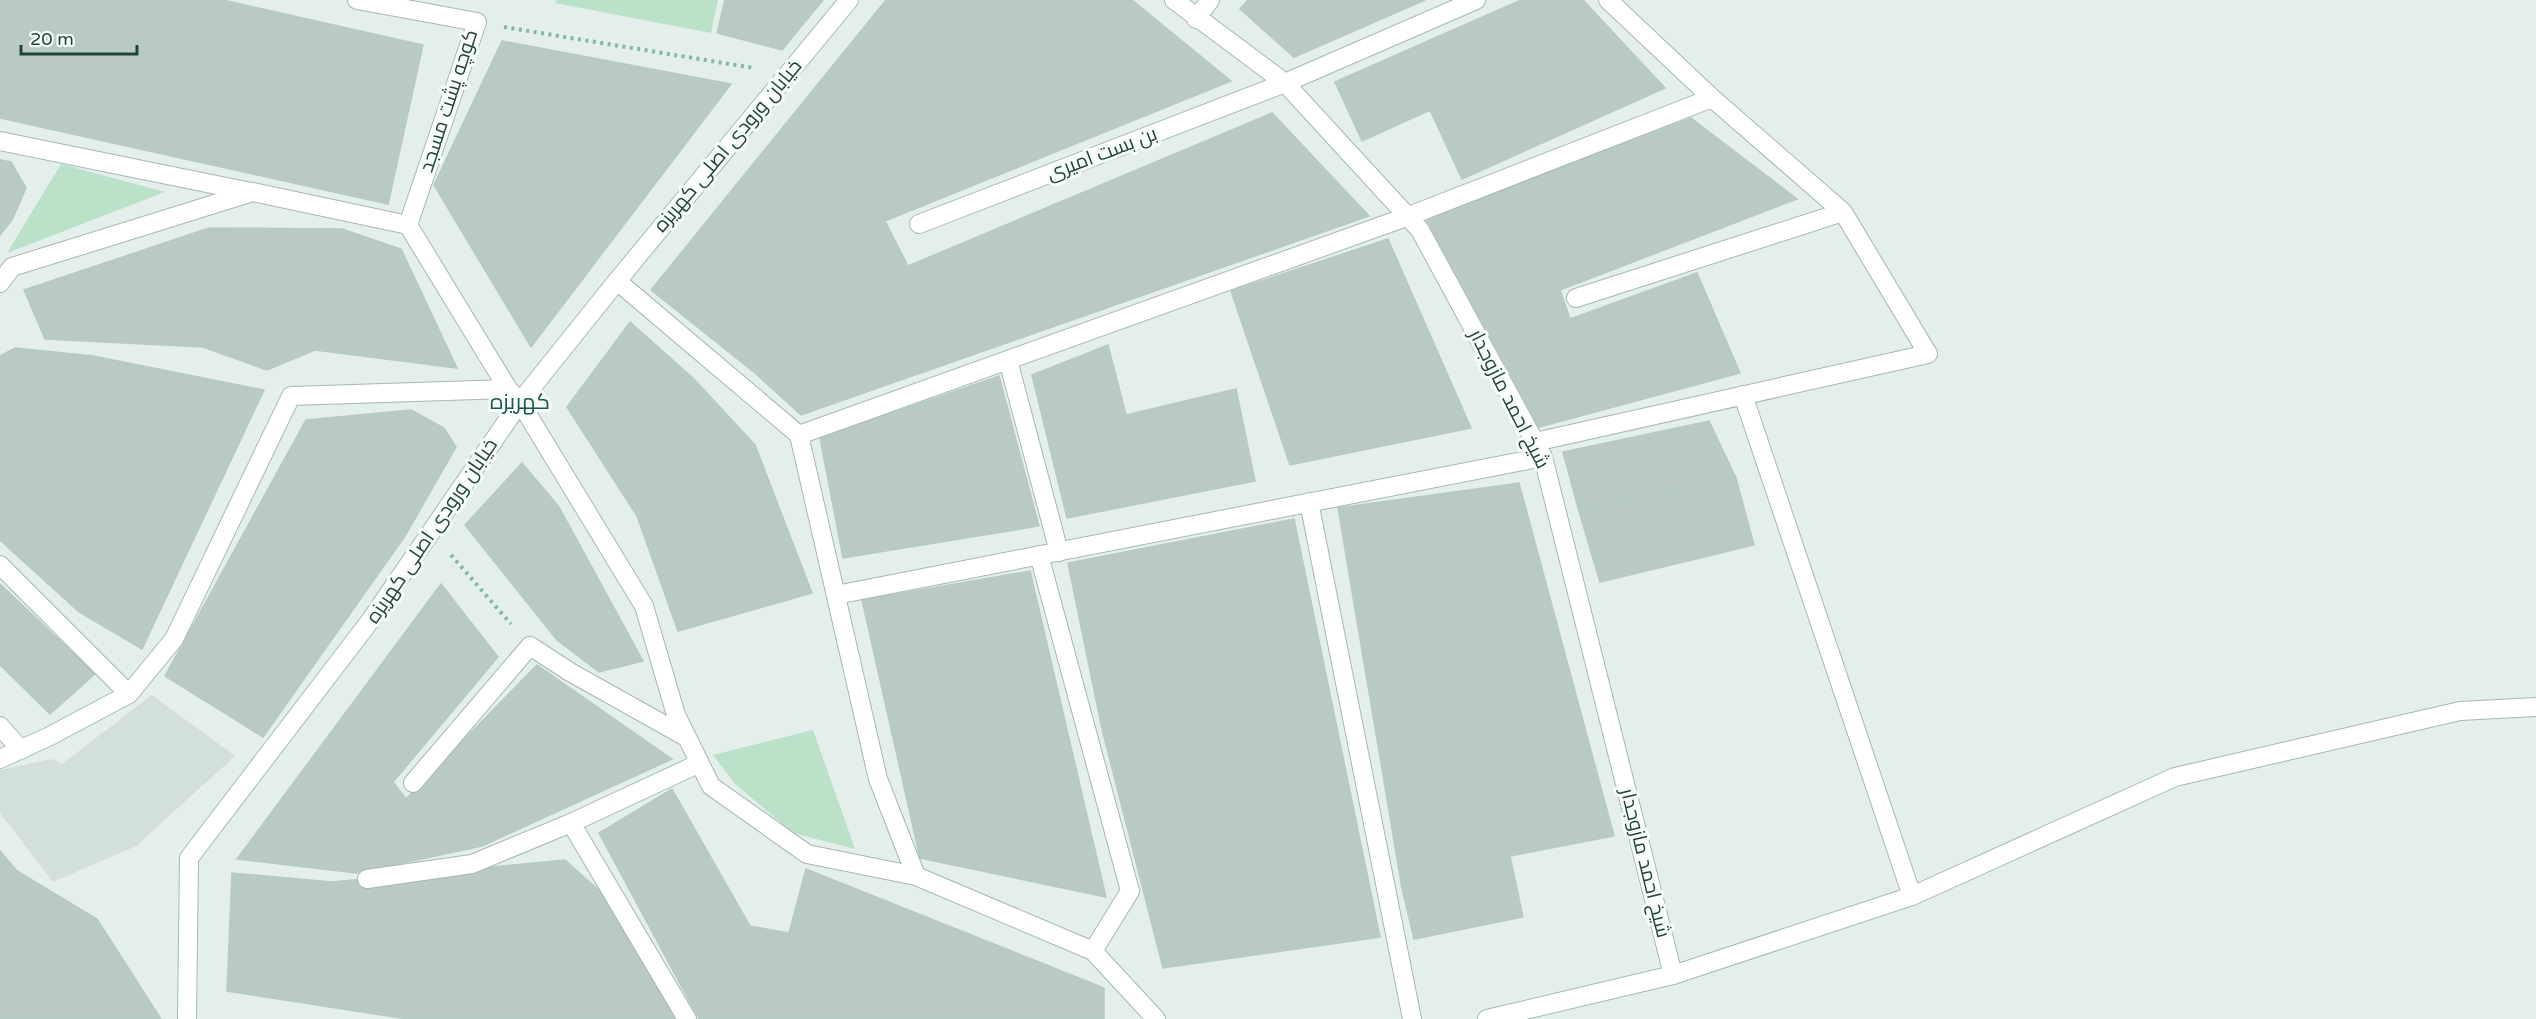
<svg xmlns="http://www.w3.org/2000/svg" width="2536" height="1019" font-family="'Varela Round',Cairo,sans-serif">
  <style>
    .built { fill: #d2dfda }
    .green { fill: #bbe2c9 }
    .building { fill: #b9cac5; stroke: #b6cac3; stroke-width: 1.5 }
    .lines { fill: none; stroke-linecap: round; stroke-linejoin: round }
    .street-casing { stroke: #a6b8b3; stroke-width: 20 }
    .secondary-casing { stroke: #a1bcb5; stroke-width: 20 }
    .path { stroke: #81b6aa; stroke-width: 4; stroke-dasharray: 3 4.5; stroke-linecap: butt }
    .street { stroke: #fff; stroke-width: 18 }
    .secondary { stroke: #fff; stroke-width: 18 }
    .labels { text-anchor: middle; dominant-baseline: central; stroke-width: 6; stroke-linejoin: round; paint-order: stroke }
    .street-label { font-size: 20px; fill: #21433d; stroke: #f6fbf9 }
    .quarter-label { font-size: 22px; fill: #1a584f; stroke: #f6fbf9 }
  </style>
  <rect width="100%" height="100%" fill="#e4efeb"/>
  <path class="built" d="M152 695 235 756 136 846 53 882 0 813V770L51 759 62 764Z"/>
  <path class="green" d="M556 0H718L711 33 555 3Z
    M61 164 165 192 7 253Z
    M813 730 855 849 793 833 735 784 713 755Z"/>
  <path class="building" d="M0 0H223L423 45 388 204 0 118Z
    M725 0H823L782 50 717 33Z
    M886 0H1132L1231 81 885 221 908 266 1272 113 1369 216 801 415 755 373 651 290Z
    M1248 0H1425L1294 57 1240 9Z
    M1521 0H1583L1665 88 1462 179 1430 110 1362 141 1335 82Z
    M502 41 731 84 531 347 434 185Z
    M1691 118 1797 199 1560 290 1570 319 1697 273 1740 373 1539 427 1426 219Z
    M0 160 11 162 26 188 12 220 0 235Z
    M209 228 342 229 401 249 457 368 315 350 267 370 203 347 45 339 24 290Z
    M1388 239 1471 428 1290 465 1231 291Z
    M630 322 694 379 755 445 812 593 678 631 637 516 567 407Z
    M1108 345 1126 415 1236 389 1255 481 1067 518 1032 375Z
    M15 348 93 356 264 390 142 649 79 612 0 540V356Z
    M999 376 1039 526 843 558 820 438Z
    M411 410 444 428 456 447 405 536 263 737 165 676 306 420Z
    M1709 421 1736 478 1578 508 1563 452Z
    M522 463 559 507 643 661 599 672 557 640 465 525Z
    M1736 478 1754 545 1600 582 1578 508Z
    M1519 483 1614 836 1510 856 1523 917 1414 939 1402 888 1338 508Z
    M1294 519 1380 937 1163 968 1102 729 1068 563Z
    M1030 571 1106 897 920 858 862 600Z
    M0 584 95 674 50 714 0 665Z
    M441 584 498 657 393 782 406 799 537 665 672 759 482 846 356 873 237 859Z
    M672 789 750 926 789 933 806 869 1104 988V1019H699L599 833Z
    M0 851 17 871 97 919 161 1019H0Z
    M565 860 603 894 673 1000 675 1019H407L227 991 232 873 332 882Z"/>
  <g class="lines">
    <g class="street-casing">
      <path id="street" d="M357 0 477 22 408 225
        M1174 0 1285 83 1420 230 1543 457 1673 975
        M1196 19 1210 0
        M0 141 251 192
        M919 224 1285 83 1476 0
        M617 281 799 435 878 779 916 876 1093 951 1156 1019
        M0 283 12 267 253 192 408 225 508 389
        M1576 298 1843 212
        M1008 360 1059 552
        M1743 395 1912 896 2175 777 2460 711 2536 707
        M799 435 1409 216 1712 98
        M1535 442 1928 354 1843 212 1712 98 1608 0
        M1309 502 1412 1019
        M1039 555 1130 891 1093 951
        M0 565 129 694
        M836 595 1543 457
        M0 726 21 750
        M0 759 50 736 129 694 174 639 291 396 508 389 520 402 644 606 676 715 711 786 807 854 916 876
        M413 783 530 646 570 672 686 737
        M367 879 472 864 571 823
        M687 1019 571 823 700 763"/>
    </g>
    <g class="secondary-casing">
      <path id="secondary" d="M187 1019 189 858 370 621 520 402 617 281 849 0
        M1487 1019 1673 975 1912 896"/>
    </g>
    <path class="path" d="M504 27 754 68
      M451 555 511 624"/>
    <use href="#street" class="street"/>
    <use href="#secondary" class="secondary"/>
  </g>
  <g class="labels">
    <g class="street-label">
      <text transform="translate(449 101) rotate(-72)">کوچه پشت مسجد</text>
      <text transform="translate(728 146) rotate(-50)">خیابان ورودی اصلی کهریزه</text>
      <text transform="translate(1102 154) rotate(-21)">بن بست امیری</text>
      <text transform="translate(1509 399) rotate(63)">شیخ احمد مازوجدار</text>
      <text transform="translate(432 531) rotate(-56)">خیابان ورودی اصلی کهریزه</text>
      <text transform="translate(1645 863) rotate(76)">شیخ احمد مازوجدار</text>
    </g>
    <g class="quarter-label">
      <text x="520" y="402">کهریزه</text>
    </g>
  </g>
  <path d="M21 45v9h116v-9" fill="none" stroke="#21433d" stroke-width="3"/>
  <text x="30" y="45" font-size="18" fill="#21433d" stroke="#f6fbf9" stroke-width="4.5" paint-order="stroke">20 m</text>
</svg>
